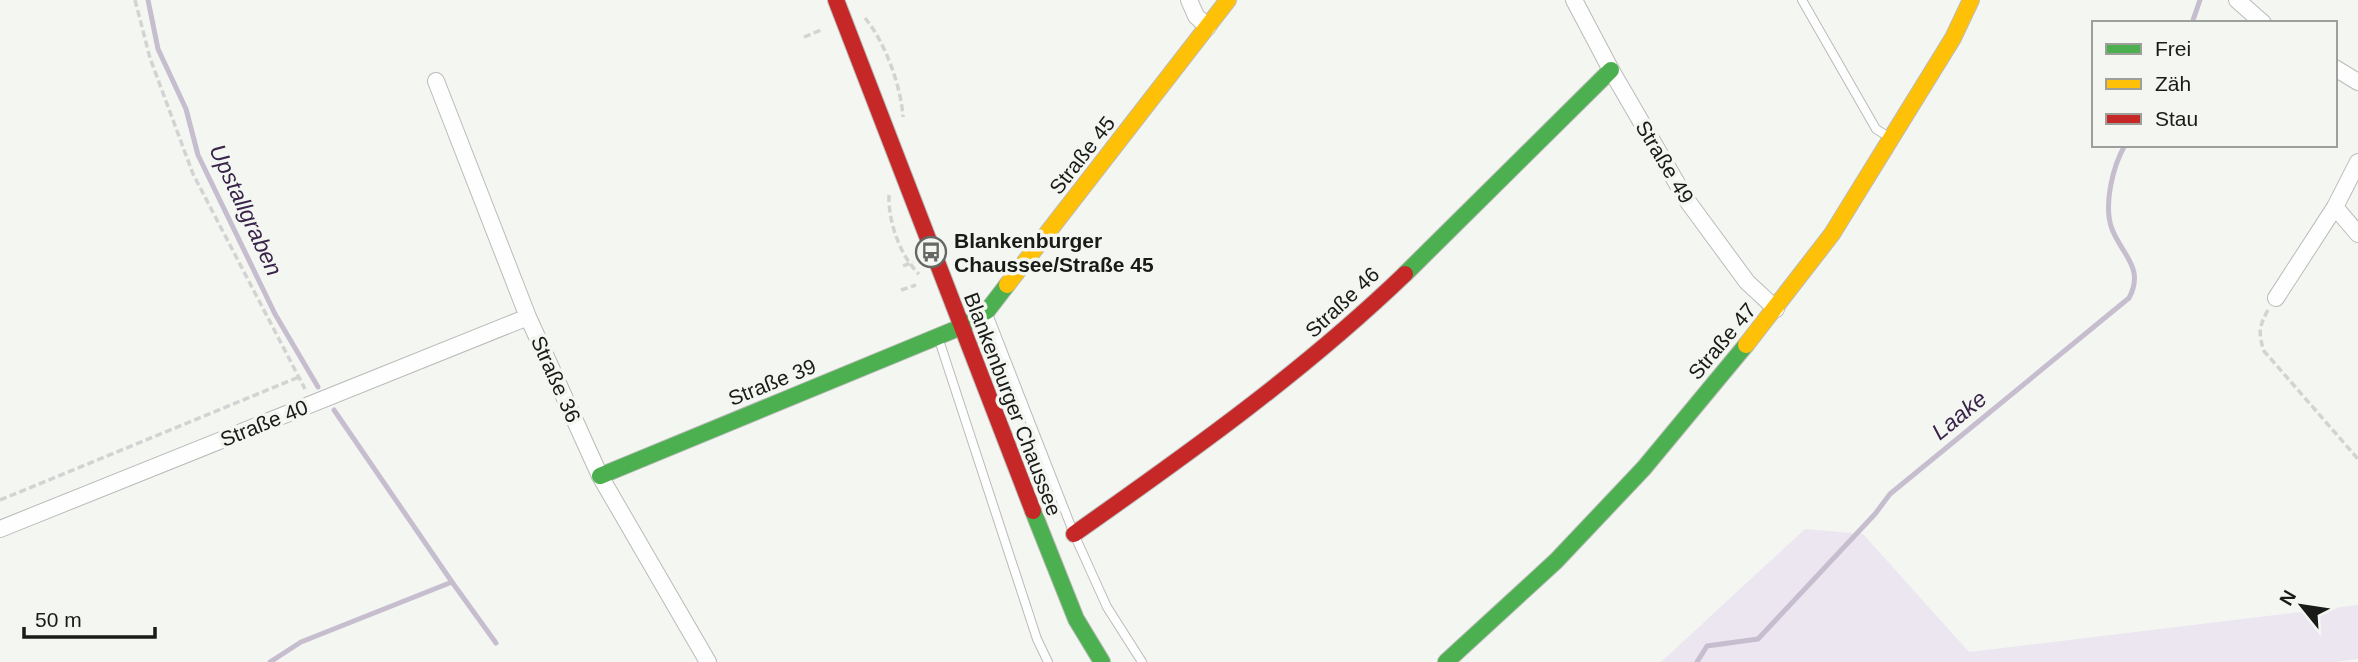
<svg xmlns="http://www.w3.org/2000/svg" width="2358" height="662" font-family="Arial,sans-serif">
  <style>
    .green { fill: #ece6f1 }
    .lines { fill: none; stroke-linecap: round; stroke-linejoin: round }
    .stream { stroke: #c6bdce; stroke-width: 5 }
    .lane-casing { stroke: #babbb9; stroke-width: 10 }
    .street-casing { stroke: #babbb9; stroke-width: 18 }
    .fast-casing { stroke: #babbb9; stroke-width: 18 }
    .slow-casing { stroke: #babbb9; stroke-width: 18 }
    .jam-casing { stroke: #babbb9; stroke-width: 18 }
    .path { stroke: #d3d3d3; stroke-width: 3.5; stroke-dasharray: 7 3.5; stroke-linecap: butt }
    .lane { stroke: #fdfefd; stroke-width: 8 }
    .street { stroke: #fdfefd; stroke-width: 16 }
    .fast { stroke: #4caf50; stroke-width: 16 }
    .slow { stroke: #ffc107; stroke-width: 16 }
    .jam { stroke: #c62828; stroke-width: 16 }
    .labels { text-anchor: middle; dominant-baseline: central; stroke-width: 7; stroke-linejoin: round; paint-order: stroke }
    .street-label { font-size: 21px; fill: #1a1b19; stroke: #f4f7f1 }
    .poi-label { font-size: 21px; font-weight: bold; fill: #1a1b19; stroke: #f4f7f1; text-anchor: start }
    .water-label { font-size: 23px; font-style: italic; fill: #3b244b; stroke: #f4f7f1 }
  </style>
  <rect width="100%" height="100%" fill="#f4f6f2"/>
  <path class="green" d="M1805 529 1863 534 1969 652 2358 605V659L2335 662H1661Z"/>
  <g class="lines">
    <path class="stream" d="M148 0 158 49 186 109 198 155 275 314 318 387
      M2192 23 2200 0
      M452 582 496 643
      M270 662 301 642 452 582 334 410
      M1697 662 1707 646 1758 639 1875 514 1890 494 2129 298C2145 268 2122 255 2112 229 2103 205 2113 166 2125 145"/>
    <g class="lane-casing">
      <path id="lane" d="M1802 0 1876 129 1889 137
        M988 314 1074 534 1107 607 1142 662
        M939 340 1037 639 1048 662"/>
    </g>
    <g class="street-casing">
      <path id="street" d="M1189 0 1196 16 1208 27
        M1574 0 1611 70 1686 199 1747 282 1776 309
        M2237 0 2263 23
        M2335 68 2358 82
        M436 81 528 317 600 476 708 662
        M2335 207 2358 234
        M2276 298 2335 207 2358 162
        M0 529 528 317"/>
    </g>
    <g class="fast-casing">
      <path id="fast" d="M1405 274 1611 70
        M600 476 961 327 987 311 1007 285
        M1033 511 1076 619 1102 662
        M1446 662 1556 561 1644 468 1746 345"/>
    </g>
    <g class="slow-casing">
      <path id="slow" d="M1007 285 1228 0
        M1746 345 1832 234 1953 38 1971 0"/>
    </g>
    <g class="jam-casing">
      <path id="jam" d="M836 0 1033 511
        M1074 534C1189 453 1303 372 1405 274"/>
    </g>
    <path class="path" d="M135 0 150 58 193 174 305 389
      M865 18C885 42 901 86 903 117
      M804 37 821 30
      M889 195C888 221 900 256 919 274
      M903 266 913 262
      M901 290 916 285
      M2268 310C2259 326 2258 334 2264 351L2358 459
      M0 500 299 377"/>
    <use href="#lane" class="lane"/>
    <use href="#street" class="street"/>
    <use href="#fast" class="fast"/>
    <use href="#slow" class="slow"/>
    <use href="#jam" class="jam"/>
  </g>
  <defs>
    <g id="bus-ring" transform="scale(1.575)"><circle r="9.5" fill="#f4f7f1" stroke="#666865" stroke-width="1.5"/><path d="M-5-6H5V4H4V6H2V4H-2V6H-4V4H-5ZM-3.5-4V0h7V-4ZM-3.5 1.2v1.5H-2V1.2ZM2 1.2v1.5H3.5V1.2Z" fill="#666865"/></g>
  </defs>
  <g fill-rule="evenodd">
    <use href="#bus-ring" x="931" y="252"/>
  </g>
  <g class="labels">
    <g class="street-label">
      <text transform="translate(1082 155) rotate(-52)">Straße 45</text>
      <text transform="translate(1665 162) rotate(59)">Straße 49</text>
      <text transform="translate(1342 302) rotate(-43)">Straße 46</text>
      <text transform="translate(1722 341) rotate(-50)">Straße 47</text>
      <text transform="translate(556 379) rotate(66)">Straße 36</text>
      <text transform="translate(772 382) rotate(-22)">Straße 39</text>
      <text transform="translate(1013 404) rotate(69)">Blankenburger Chaussee</text>
      <text transform="translate(264 423) rotate(-22)">Straße 40</text>
    </g>
    <g class="poi-label">
      <text x="954" y="240">Blankenburger<tspan x="954" dy="24">Chaussee/Straße 45</tspan></text>
    </g>
    <g class="water-label">
      <text transform="translate(246 210) rotate(65)">Upstallgraben</text>
      <text transform="translate(1959 415) rotate(-39)">Laake</text>
    </g>
  </g>
  <rect x="2092" y="21" width="245" height="126" fill="#f4f7f1" stroke="#9d9f9b" stroke-width="2"/>
  <rect x="2106" y="44" width="35" height="10" fill="#4caf50" stroke="#9d9f9b" stroke-width="2"/>
  <text x="2155" y="56" font-size="21" fill="#1a1b19">Frei</text>
  <rect x="2106" y="79" width="35" height="10" fill="#ffc107" stroke="#9d9f9b" stroke-width="2"/>
  <text x="2155" y="91" font-size="21" fill="#1a1b19">Zäh</text>
  <rect x="2106" y="114" width="35" height="10" fill="#c62828" stroke="#9d9f9b" stroke-width="2"/>
  <text x="2155" y="126" font-size="21" fill="#1a1b19">Stau</text>
  <g transform="translate(2302 606) rotate(300)" stroke="#f4f7f1" stroke-width="5" paint-order="stroke">
  <path d="M0-5L12 26L0 18L-12 26Z" fill="#1a1b19"/>
  <text y="-10" font-size="19" font-weight="bold" text-anchor="middle" fill="#1a1b19">N</text>
  </g>
  <path d="M24 627v10h131v-10" fill="none" stroke="#1a1b19" stroke-width="3.5"/>
  <text x="35" y="627" font-size="21" fill="#1a1b19" stroke="#f4f7f1" stroke-width="5" paint-order="stroke">50 m</text>
</svg>
